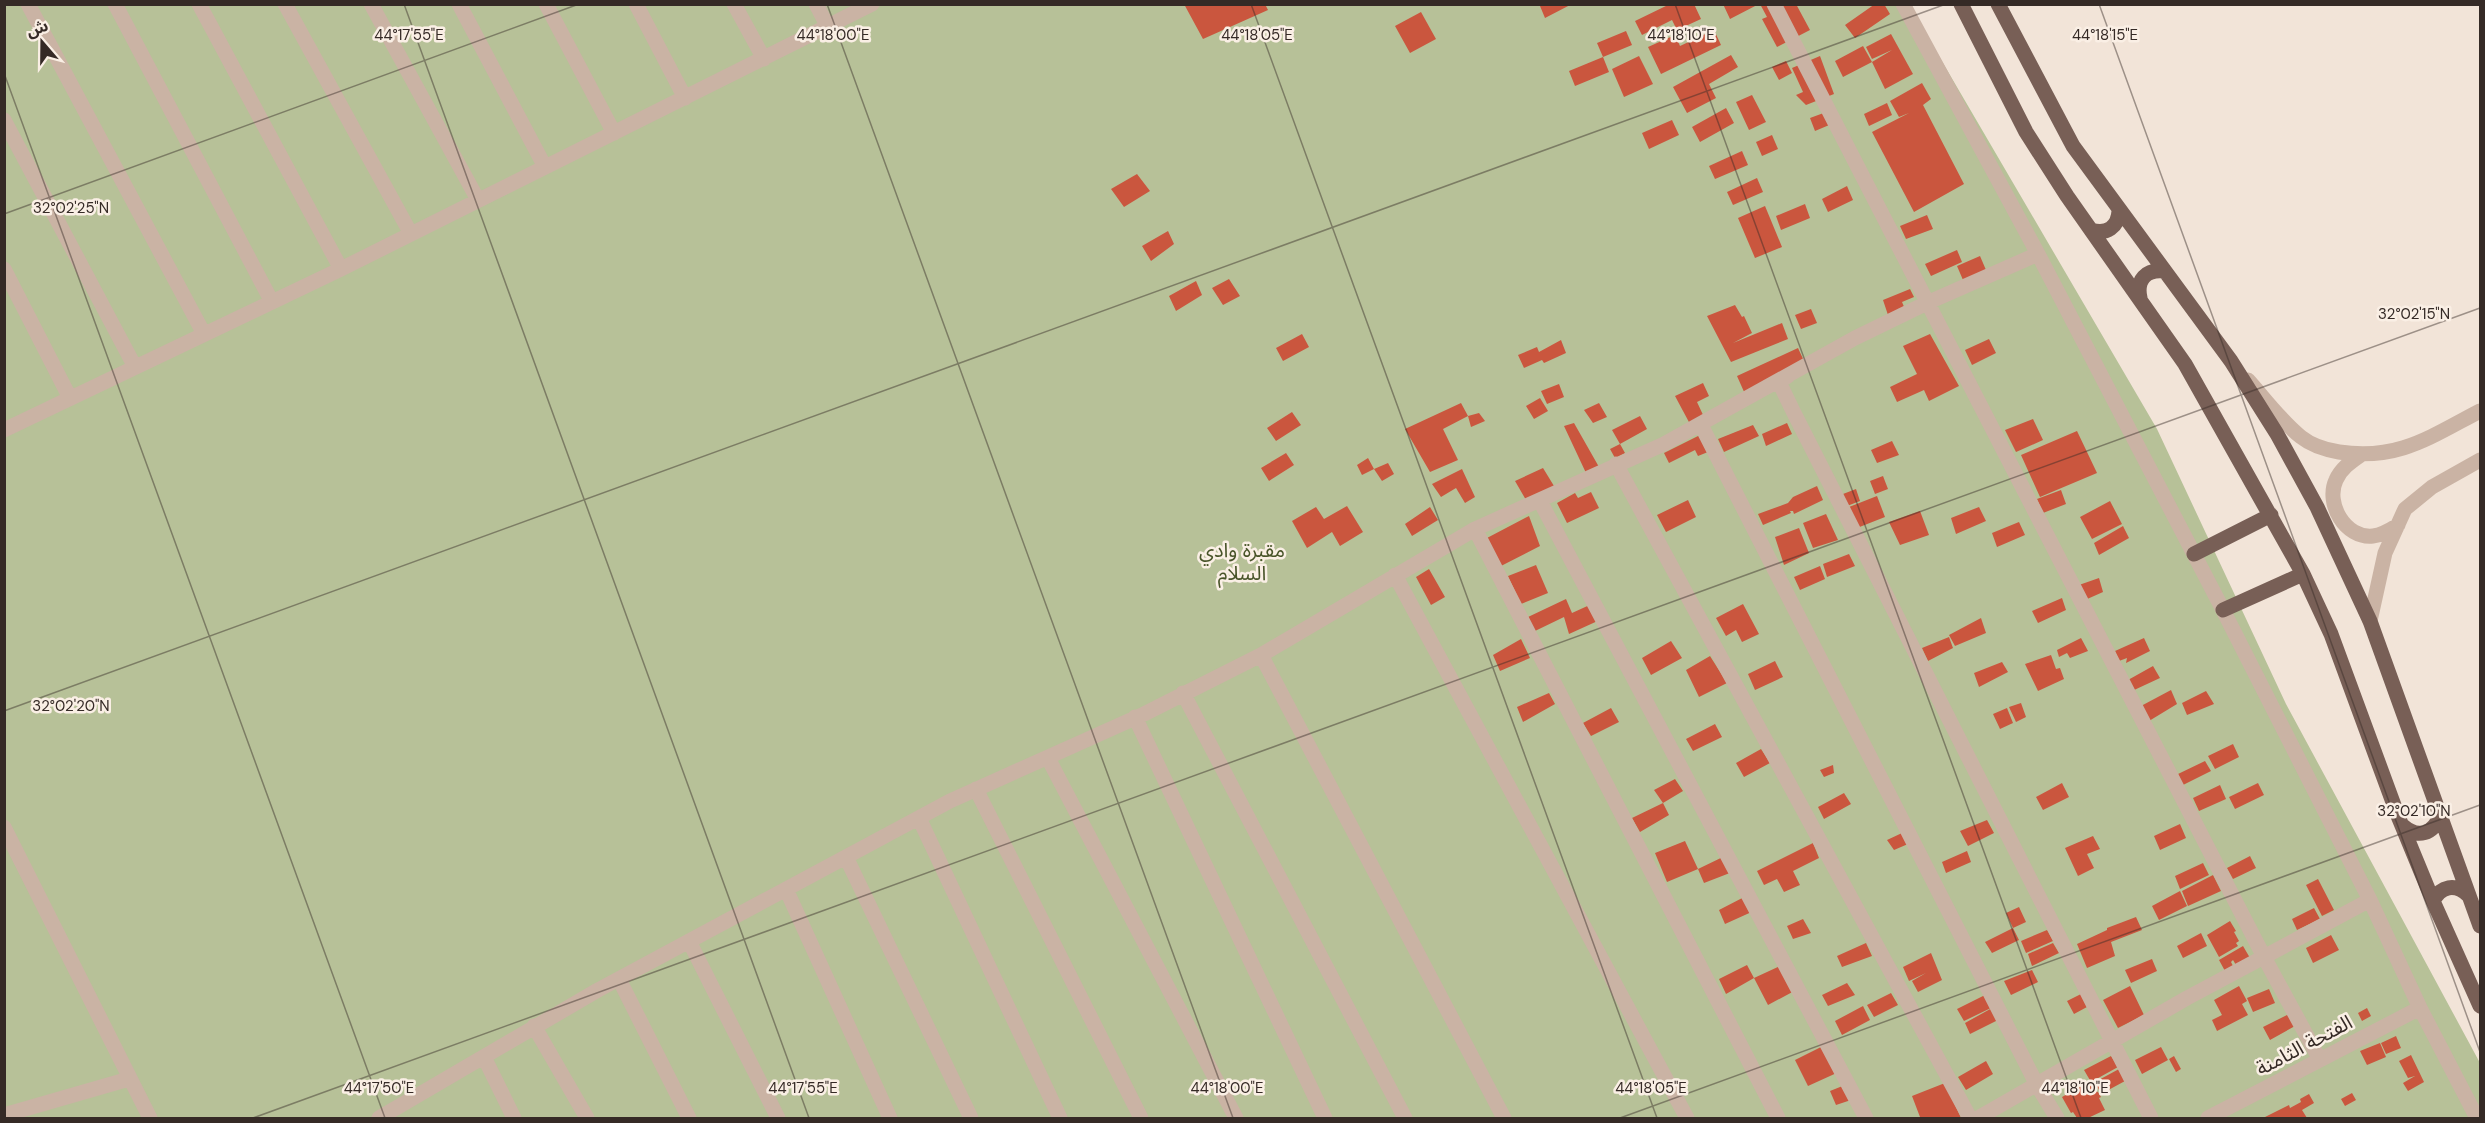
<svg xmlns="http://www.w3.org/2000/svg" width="2485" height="1123" font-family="'DM Sans','Noto Sans Arabic',sans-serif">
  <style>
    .green { fill: #b7c198 }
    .building { fill: #ca563e }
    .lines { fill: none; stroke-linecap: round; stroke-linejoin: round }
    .minor { stroke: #cab3a4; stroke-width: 15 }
    .major { stroke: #785f56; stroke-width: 15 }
    .ticks { fill: none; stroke: #352a26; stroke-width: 1.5; stroke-opacity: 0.45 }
    .labels { text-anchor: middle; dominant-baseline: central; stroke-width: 5; stroke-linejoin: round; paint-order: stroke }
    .park-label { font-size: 20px; fill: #485429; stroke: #faefe5 }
    .street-label { font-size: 20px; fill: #352a26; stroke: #faefe5 }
    .ticks-label { font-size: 15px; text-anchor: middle; fill: #352a26; stroke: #faefe5; stroke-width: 5; stroke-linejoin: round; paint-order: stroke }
  </style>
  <rect width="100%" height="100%" fill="#f2e4d8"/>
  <path class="green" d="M5 4 1909 5 2157 429 2286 704 2480 1063V1118H5Z"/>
  <path class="building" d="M1184 4H1265L1268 10 1203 39Z
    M1542 4H1572L1545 18 1540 6Z
    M1670 4H1694L1701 19 1677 30 1672 20 1642 35 1635 21Z
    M1723 4H1759L1730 19Z
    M1760 4H1796L1810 30 1777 47 1762 19 1767 17Z
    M1875 4H1884L1890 14 1855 38 1845 25Z
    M1421 12 1436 39 1410 53 1395 26Z
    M1714 30 1721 45 1661 74 1648 47 1675 35 1680 46Z
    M1626 31 1632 45 1603 57 1597 43Z
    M1891 34 1913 74 1885 89 1872 62 1843 77 1835 61 1863 46 1872 62 1892 50 1872 59 1866 47Z
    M1731 55 1738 67 1709 84 1716 98 1687 113 1673 87Z
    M1639 56 1653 84 1624 97 1612 69Z
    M1820 56 1834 94 1806 105 1796 95 1803 92 1792 68Z
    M1603 57 1609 72 1575 86 1569 71Z
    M1786 61 1792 73 1779 80 1772 67Z
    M1922 83 1931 99 1923 105 1964 184 1914 212 1872 132 1909 113 1899 117 1890 101Z
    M1752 95 1766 122 1749 130 1736 102Z
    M1887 103 1892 115 1869 126 1864 114Z
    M1726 108 1734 123 1700 142 1692 127Z
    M1829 111 1834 123 1815 131 1810 118Z
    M1672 120 1679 135 1649 149 1642 133Z
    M1772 135 1778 149 1762 156 1756 142Z
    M1742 151 1748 165 1715 179 1709 166Z
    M1137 174 1150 191 1124 207 1111 189Z
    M1757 178 1763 192 1733 205 1727 192Z
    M1847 186 1853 200 1828 212 1822 199Z
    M1805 204 1810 218 1781 230 1776 216Z
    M1765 206 1782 247 1755 258 1738 218Z
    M1927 215 1933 229 1906 239 1900 226Z
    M1168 231 1174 244 1151 261 1142 246Z
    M1957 250 1962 262 1931 276 1925 264Z
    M1980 256 1986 270 1963 280 1957 266Z
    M1229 279 1240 296 1223 305 1212 288Z
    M1196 281 1202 295 1176 311 1169 296Z
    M1910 289 1914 297 1902 302 1905 309 1888 315 1883 300Z
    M1735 305 1742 317 1744 316 1752 333 1733 343 1782 323 1788 339 1731 362 1707 316Z
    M1811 309 1817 323 1801 329 1795 315Z
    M1302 334 1309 347 1283 361 1276 348Z
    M1930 334 1959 386 1929 401 1924 390 1897 402 1890 387 1917 374 1903 346Z
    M1989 339 1996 353 1972 365 1965 350Z
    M1561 340 1566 353 1544 363 1542 360 1524 368 1518 355 1537 347 1539 352Z
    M1798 348 1805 363 1745 394 1737 376Z
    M1703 383 1709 396 1697 402 1704 417 1690 424 1675 396Z
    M1559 384 1564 397 1547 404 1541 391Z
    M1540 398 1548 411 1534 419 1526 406Z
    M1461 403 1468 416 1479 413 1485 421 1471 427 1468 416 1443 429 1458 460 1430 472 1405 429Z
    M1599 403 1607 417 1593 423 1584 410Z
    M1292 412 1301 425 1276 441 1267 428Z
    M1640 416 1647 429 1620 444 1625 453 1615 458 1610 449 1620 444 1612 430Z
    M2033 419 2043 440 2016 452 2005 430Z
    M1574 423 1599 467 1586 473 1564 426Z
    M1787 423 1792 434 1766 446 1762 434Z
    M1753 425 1759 436 1724 452 1718 439Z
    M2077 431 2097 473 2040 497 2021 455Z
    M1700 435 1708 452 1698 456 1695 450 1669 463 1664 453Z
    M1892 441 1899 455 1877 463 1871 450Z
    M1286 453 1294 465 1269 481 1261 468Z
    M1368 458 1374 469 1362 475 1357 465Z
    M1388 463 1394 474 1382 481 1374 469Z
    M1543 468 1554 486 1526 500 1515 481Z
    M1462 469 1475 497 1465 503 1456 488 1441 497 1432 484Z
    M1883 476 1888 489 1875 494 1870 481Z
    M1817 486 1823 500 1794 514 1793 511H1790L1791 513 1763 525 1758 514 1788 503 1793 497Z
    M1856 489 1860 501 1847 506 1843 494Z
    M2061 490 2066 504 2043 513 2037 499Z
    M1591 492 1599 508 1567 523 1557 503 1575 493 1578 498Z
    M1877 496 1885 517 1857 528 1849 507Z
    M1688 500 1696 517 1666 532 1657 515Z
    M2110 501 2122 524 2092 539 2080 517Z
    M1347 506 1363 532 1340 546 1332 532 1307 548 1292 521 1316 507 1324 519Z
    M1430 507 1438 520 1412 536 1405 524Z
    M1979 507 1986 521 1956 534 1951 518Z
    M1920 511 1929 535 1900 545 1889 522Z
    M1826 514 1838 540 1813 548 1803 523Z
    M1529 516 1540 546 1501 566 1487 538Z
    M2019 522 2025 535 1997 547 1992 533Z
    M2123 526 2129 538 2099 555 2094 543Z
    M1799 528 1809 553 1784 565 1775 537Z
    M1849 554 1855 566 1827 577 1823 564Z
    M1536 565 1548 593 1521 604 1508 576Z
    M1820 566 1825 579 1800 590 1794 577Z
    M1429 569 1445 597 1431 605 1416 577Z
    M2099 578 2103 592 2085 600 2079 585Z
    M2062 598 2066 610 2038 623 2032 611Z
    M1566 599 1572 613 1594 603 1602 619 1569 634 1564 617 1535 631 1528 617Z
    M1743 604 1759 634 1742 642 1736 630 1726 636 1716 618Z
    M1981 618 1986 633 1955 646 1949 635Z
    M1949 637 1953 648 1928 661 1922 648Z
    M2081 638 2088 651 2070 658 2067 653 2059 657 2057 650Z
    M2144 638 2150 651 2126 663 2127 658 2119 661 2115 651Z
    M1521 639 1530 658 1500 671 1493 655Z
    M1671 641 1682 658 1651 675 1642 658Z
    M2051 655 2056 669 2060 668 2064 679 2038 691 2025 664Z
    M1710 656 1727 683 1699 697 1686 670Z
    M1775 661 1783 677 1755 690 1748 674Z
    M2002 662 2008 672 1979 687 1974 673Z
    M2153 666 2160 678 2132 691 2128 680Z
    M2171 690 2177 704 2149 721 2141 706Z
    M2206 691 2214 704 2187 715 2182 703Z
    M1549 693 1555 704 1523 722 1517 707Z
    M2021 703 2026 717 2016 722 2009 707Z
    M1611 708 1619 722 1591 736 1583 723Z
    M2007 708 2013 723 2000 729 1993 714Z
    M1715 724 1722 737 1693 751 1686 739Z
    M2233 744 2239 757 2215 769 2208 756Z
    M1761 749 1770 763 1744 777 1736 763Z
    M2205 761 2211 771 2183 785 2178 774Z
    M1833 765 1834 773 1824 777 1820 770Z
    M1675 779 1683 791 1663 803 1654 790Z
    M2062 783 2069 797 2043 810 2036 797Z
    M2258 783 2264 795 2235 809 2229 797Z
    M2220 785 2226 799 2199 811 2193 798Z
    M1844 793 1851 804 1824 819 1818 807Z
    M1663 803 1669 815 1640 832 1632 818Z
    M1987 820 1994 833 1968 846 1960 831Z
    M2180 824 2186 838 2160 850 2154 836Z
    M1902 833 1908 844 1894 850 1887 840Z
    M2093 836 2100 849 2087 854 2094 868 2078 876 2065 848Z
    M1685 841 1698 869 1667 882 1655 853Z
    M1813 843 1819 858 1793 871 1800 885 1784 892 1777 879 1764 885 1757 871Z
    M1967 851 1971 862 1946 873 1942 862Z
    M1727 855 1735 871 1704 883 1698 869Z
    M2250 856 2256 868 2233 879 2227 868Z
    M2203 863 2209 875 2180 889 2175 876Z
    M2213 875 2221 891 2188 906 2182 891Z
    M2318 879 2334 910 2322 916 2306 885Z
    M2180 891 2187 906 2159 920 2152 906Z
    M1748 895 1756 910 1725 924 1719 910Z
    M2019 907 2026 922 2013 928 2006 913Z
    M2314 908 2320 919 2297 930 2292 919Z
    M2136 917 2142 930 2111 942 2115 956 2087 968 2077 944 2107 930V928Z
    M1803 919 1811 933 1793 939 1787 926Z
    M2230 921 2236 931 2234 932 2239 941 2236 943 2238 946 2219 957 2207 935Z
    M2013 928 2019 940 1992 953 1985 942Z
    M2047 930 2053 941 2026 953 2021 941Z
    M2201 933 2207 946 2183 958 2177 946Z
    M2331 935 2339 950 2313 963 2306 948Z
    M1866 943 1872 956 1842 967 1837 956Z
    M2053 943 2059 953 2032 966 2028 954Z
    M2243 946 2250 958 2236 965 2233 960 2231 962 2233 966 2225 971 2219 960Z
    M1931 953 1942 980 1918 992 1912 981 1926 973 1909 981 1903 967Z
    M2152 959 2157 971 2131 983 2125 970Z
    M1747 965 1754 978 1726 994 1719 979Z
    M1780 966 1798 989 1768 1005 1754 978Z
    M2032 970 2038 982 2011 995 2004 981Z
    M1847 983 1855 995 1828 1006 1822 995Z
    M2130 986 2144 1015 2118 1028 2103 1000Z
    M2239 986 2247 1001 2242 1004 2248 1015 2217 1031 2212 1020 2222 1015 2214 1000Z
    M2269 989 2275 1003 2253 1012 2247 998Z
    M1891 993 1898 1005 1874 1017 1867 1005Z
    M2081 994 2087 1007 2074 1014 2067 1001Z
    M1985 995 1993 1007 1964 1021 1957 1009Z
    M1863 1006 1870 1020 1842 1035 1835 1021Z
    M1992 1008 1998 1020 1970 1034 1965 1023Z
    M2367 1008 2371 1016 2362 1021 2358 1013Z
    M2289 1014 2295 1026 2270 1040 2263 1027Z
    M2396 1036 2401 1048 2386 1054 2381 1043Z
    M2380 1043 2386 1057 2367 1065 2360 1051Z
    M1827 1044 1841 1071 1808 1086 1795 1060Z
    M2161 1047 2168 1060 2142 1074 2135 1060Z
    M2411 1055 2424 1082 2408 1091 2403 1083 2415 1076 2408 1078 2399 1061Z
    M2111 1056 2118 1067 2091 1082 2084 1070Z
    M2174 1056 2181 1069 2176 1072 2169 1059Z
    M1986 1061 1993 1074 1966 1090 1958 1077Z
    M2119 1069 2125 1081 2101 1094 2095 1082Z
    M2089 1082 2094 1083 2092 1090 2098 1092 2101 1097 2099 1098 2105 1110 2088 1118H2077L2073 1112 2071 1113 2062 1097Z
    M1945 1083 1961 1118 1920 1117 1912 1096Z
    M1845 1085 1851 1100 1836 1105 1830 1091Z
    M2352 1093 2356 1100 2345 1106 2341 1099Z
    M2309 1094 2314 1103 2302 1110 2307 1118H2263L2289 1105 2290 1108 2301 1102 2300 1099Z"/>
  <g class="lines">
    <path class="minor" d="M28 4 204 334
      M115 4 272 302
      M199 4 341 269
      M285 4 411 234
      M371 4 478 200
      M459 4 545 167
      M546 4 614 133
      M636 4 685 98
      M734 4 764 59
      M816 4 828 27
      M1774 4 2264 957 2320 1060
      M1903 4 2038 254 2223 610 2370 900 2420 1008 2477 1118
      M4 120 135 367
      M4 269 70 398
      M1789 375 1779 382 1793 411 2151 1118
      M2248 380C2265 399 2281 421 2301 437 2311 445 2327 450 2339 452 2398 461 2430 437 2480 411
      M1701 425 2037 1085 2057 1118
      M4 430 341 269 872 4
      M2362 454C2352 461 2341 468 2336 480 2325 503 2345 539 2373 536 2382 535 2390 530 2398 525
      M1616 464 1970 1118
      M1540 501 1866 1118
      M1475 529 1778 1118
      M1395 575 1687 1118
      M2370 621 2385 553 2405 509 2432 487 2480 460
      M1261 655 1504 1118
      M1183 693 1405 1118
      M1135 717 1325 1118
      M1048 758 1236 1118
      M976 789 1141 1118
      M919 818 1060 1118
      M4 827 150 1118
      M846 857 971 1118
      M786 889 890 1118
      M689 941 778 1118
      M619 979 689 1118
      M534 1026 587 1118
      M484 1057 514 1118
      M4 1115 129 1079
      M379 1118 598 990 950 801 1144 714 1261 655 1475 529 1664 444 1855 338 1929 302 2038 254
      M1978 1118 2187 998 2370 900
      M2208 1118 2420 1008"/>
    <path class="major" d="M1961 4 2026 132 2067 196 2185 364 2303 574 2331 634 2398 816 2433 901 2480 1006
      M1998 4 2073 146 2231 361 2277 434 2317 507 2370 621 2480 926
      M2091 230C2107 235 2118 227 2119 211
      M2140 298C2136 280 2146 269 2164 271
      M2194 554 2271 515
      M2223 610 2303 574
      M2403 826C2418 839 2433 834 2440 816
      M2433 901C2441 886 2455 883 2468 895"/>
  </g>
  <path class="ticks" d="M404 4 809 1118M827 4 1233 1118M1251 4 1657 1118M1675 4 2081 1118M2099 4 2480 1052M4 73 385 1118M4 214 579 4M4 711 1946 4M253 1118 2480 308M1620 1118 2480 805"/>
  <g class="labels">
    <g class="park-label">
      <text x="1242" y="550">مقبرة وادي<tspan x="1242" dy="23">السلام</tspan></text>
    </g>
    <g class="street-label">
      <text transform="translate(2304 1045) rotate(-28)">الفتحة الثامنة</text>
    </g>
  </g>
  <g class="ticks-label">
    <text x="409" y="40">44°17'55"E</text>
    <text x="833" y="40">44°18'00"E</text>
    <text x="1257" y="40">44°18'05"E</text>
    <text x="1681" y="40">44°18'10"E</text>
    <text x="2105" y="40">44°18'15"E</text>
    <text x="71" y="213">32°02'25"N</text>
    <text x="2414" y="319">32°02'15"N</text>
    <text x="71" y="711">32°02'20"N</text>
    <text x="2414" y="816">32°02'10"N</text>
    <text x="379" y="1093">44°17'50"E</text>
    <text x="803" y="1093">44°17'55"E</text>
    <text x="1227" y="1093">44°18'00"E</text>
    <text x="1651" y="1093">44°18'05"E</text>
    <text x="2075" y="1093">44°18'10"E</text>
  </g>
  <rect width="2485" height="1123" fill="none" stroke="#352a26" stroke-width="12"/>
  <g transform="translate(42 42) rotate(340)" stroke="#faefe5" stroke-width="4.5" paint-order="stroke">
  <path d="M0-4.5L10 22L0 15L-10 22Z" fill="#352a26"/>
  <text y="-9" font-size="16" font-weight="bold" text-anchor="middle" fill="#352a26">ش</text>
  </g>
</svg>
